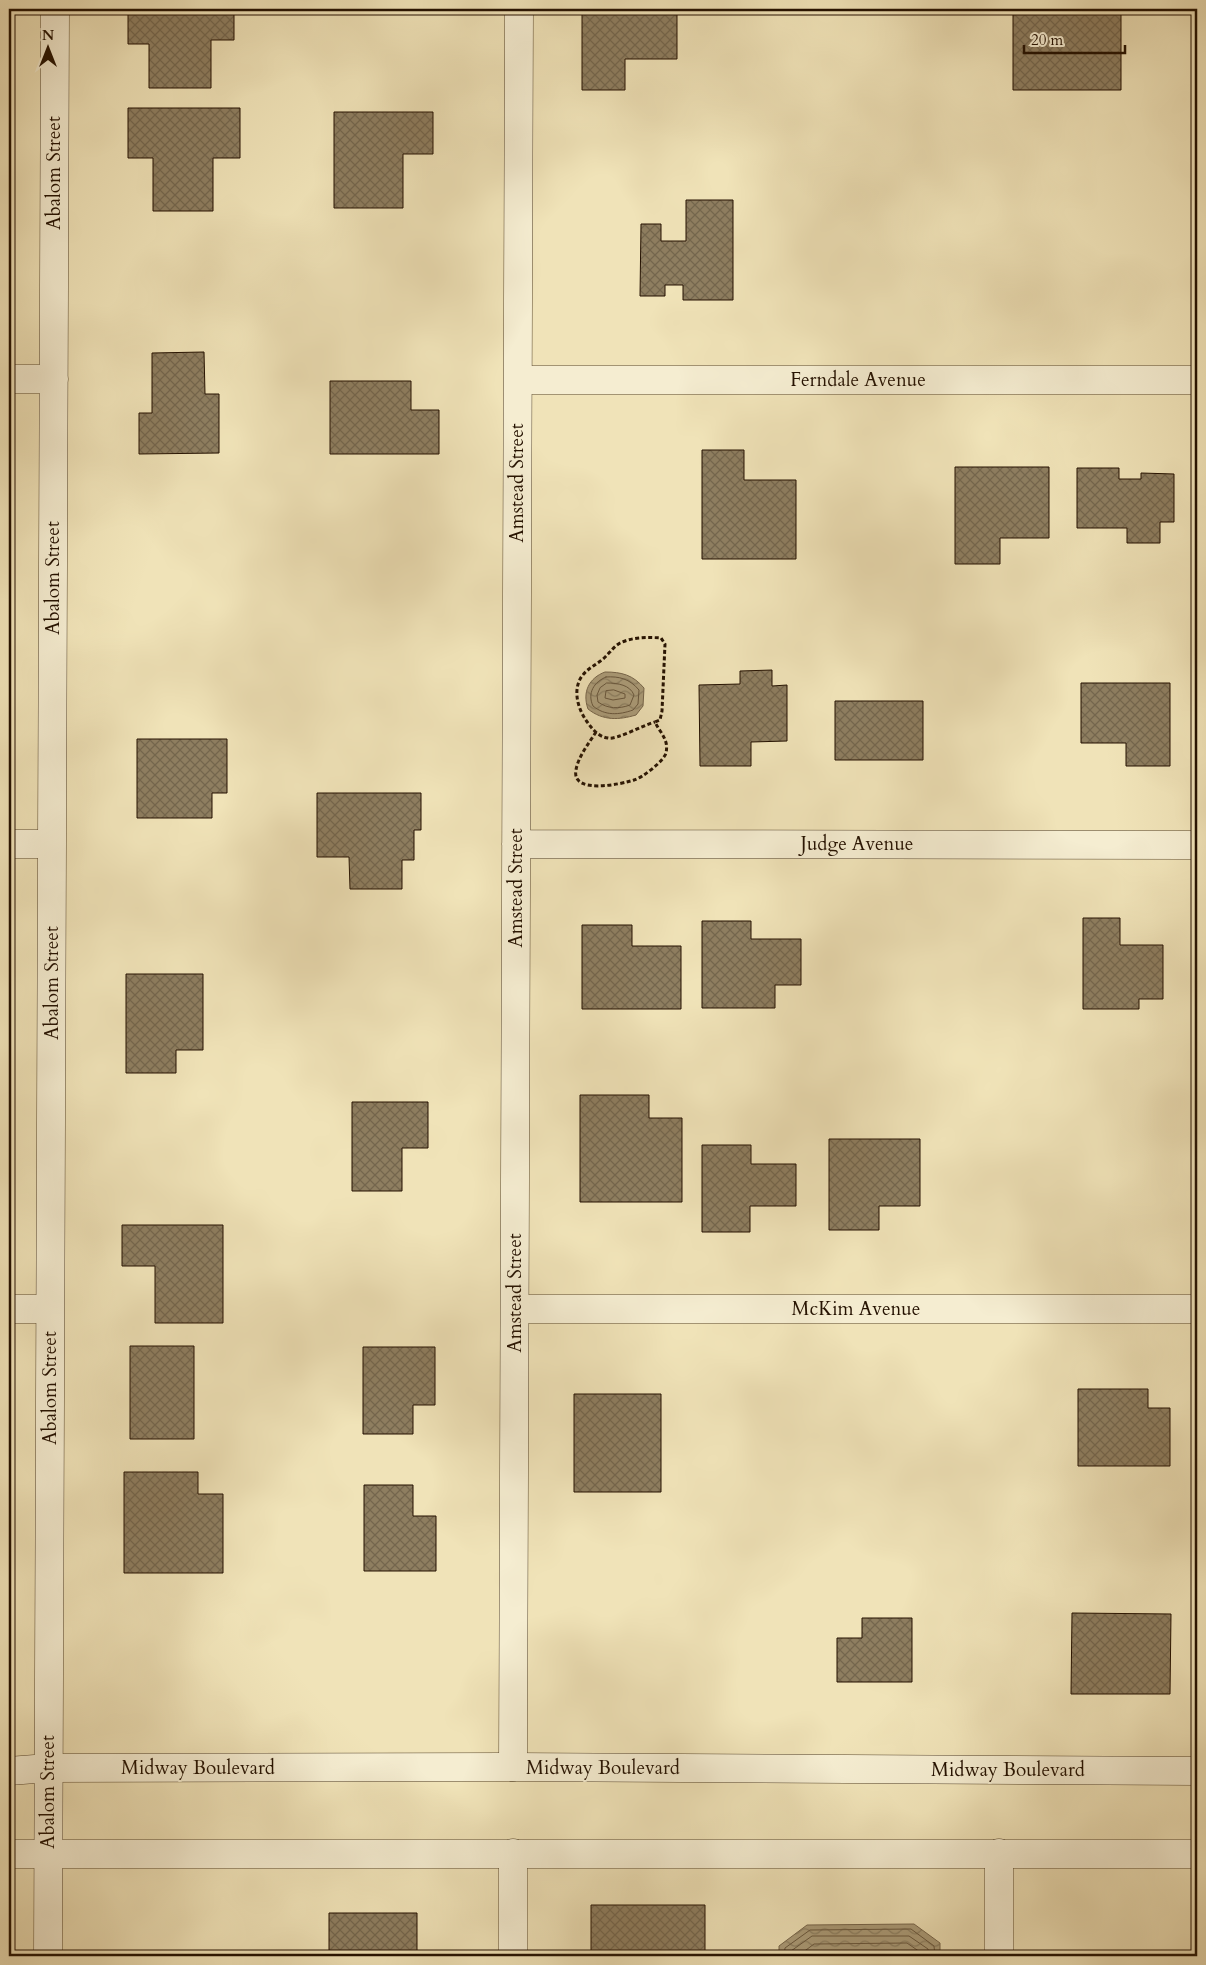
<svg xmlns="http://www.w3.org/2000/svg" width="1206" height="1965" font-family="Cardo,serif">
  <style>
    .water { fill: url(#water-waves); stroke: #756449 }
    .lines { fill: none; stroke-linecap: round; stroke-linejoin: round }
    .shore { stroke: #68563c; stroke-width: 1 }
    .building { fill: url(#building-cross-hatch); stroke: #241100 }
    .minor-casing { stroke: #57462e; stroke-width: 29 }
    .tertiary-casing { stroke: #57462e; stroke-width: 29 }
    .path { stroke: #241100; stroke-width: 3; stroke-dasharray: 4 2.5; stroke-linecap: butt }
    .minor { stroke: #f5edd1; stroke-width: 28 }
    .tertiary { stroke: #f5edd1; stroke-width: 28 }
    .labels { text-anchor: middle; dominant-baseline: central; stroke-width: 4; stroke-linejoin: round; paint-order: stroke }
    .street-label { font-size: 19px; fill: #241100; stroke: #f5edd1 }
  </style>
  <defs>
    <pattern id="water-waves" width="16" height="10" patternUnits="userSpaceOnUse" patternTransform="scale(1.25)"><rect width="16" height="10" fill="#ab9c79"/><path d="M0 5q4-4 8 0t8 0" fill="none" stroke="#8b7e61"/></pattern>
    <pattern id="building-cross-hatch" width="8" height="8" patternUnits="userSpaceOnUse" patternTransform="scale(1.25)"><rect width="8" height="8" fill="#8e7e60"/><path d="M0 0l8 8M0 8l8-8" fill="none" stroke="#74664d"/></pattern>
  </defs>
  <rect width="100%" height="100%" fill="#f0e3b8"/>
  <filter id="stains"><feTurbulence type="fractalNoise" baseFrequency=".004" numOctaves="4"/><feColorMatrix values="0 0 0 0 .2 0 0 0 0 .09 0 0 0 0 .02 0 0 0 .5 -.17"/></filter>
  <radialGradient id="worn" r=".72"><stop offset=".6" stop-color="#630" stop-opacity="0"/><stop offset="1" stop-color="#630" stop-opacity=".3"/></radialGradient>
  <path class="water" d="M605 672C622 672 633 675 644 688L643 706 636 715C619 720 603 721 588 709 582 692 589 678 605 672Z
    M914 1924 940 1943V1956H779V1946L807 1925Z"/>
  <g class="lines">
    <path class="shore" d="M606 677C619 676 630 679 639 690L638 704 633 710C619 715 605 716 593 706 587 693 594 682 606 677Z
      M607 683C618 683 630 685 634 695L630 705C619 709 608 709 598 702L597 695 600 688Z
      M614 690 625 694V698L613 700 605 698 606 691Z
      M784 1956 785 1948 810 1930 911 1929 934 1946 935 1956
      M790 1956 791 1951 812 1936H909L928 1949 929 1956
      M798 1956 814 1944 907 1943 920 1952 921 1956"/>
  </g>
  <path class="building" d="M128 9H234V40H211V88H149V44H128Z
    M582 9H677V59H625V90H582Z
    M1013 9H1121V90H1013Z
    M128 108H240V158H213V211H153V158H128Z
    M334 112H433V154H403V208H334Z
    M686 200H733V300H683V285H665V296H640L641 224H661V241H686Z
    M204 352 205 394H219V453L139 454V413H152V353Z
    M330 381H411V410H439V454H330Z
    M702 450H744V480H796V559H702Z
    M955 467H1049V538H1000V564H955Z
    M1077 468H1119V479H1141V473L1174 474V522H1160V543H1127V528H1077Z
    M772 670V686L787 685V741L751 742V766H700L699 685 740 684V671Z
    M1081 683H1170V766H1126V743H1081Z
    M835 701H923V760H835Z
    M137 739H227V793H212V818H137Z
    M317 793H421V830H414V860H402V889H350L349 857H317Z
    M1083 918H1120V945H1163V999H1139V1009H1083Z
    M702 921H751V939H801V985H775V1008H702Z
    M582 925H632V946H681V1009H582Z
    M126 974H203V1050H176V1073H126Z
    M580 1095H649V1118H682V1202H580Z
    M352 1102H428V1148H402V1191H352Z
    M829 1139H920V1206H879V1230H829Z
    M702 1145H751V1164H796V1206H750V1232H702Z
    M122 1225H223V1323H155V1266H122Z
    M130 1346H194V1439H130Z
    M363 1347H435V1405H413V1434H363Z
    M1078 1389H1148V1408H1170V1466H1078Z
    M574 1394H661V1492H574Z
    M124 1472H198V1494H223V1573H124Z
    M364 1485H413V1516H436V1571H364Z
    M1072 1613 1171 1614 1170 1694H1071Z
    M862 1618H912V1682H837V1638H862Z
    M591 1905H705V1956H591Z
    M329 1913H417V1956H329Z"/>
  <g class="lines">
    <g class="minor-casing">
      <path id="minor" d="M9 379H54
        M518 380H1197
        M9 844H52
        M516 844 1197 845
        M9 1309H50
        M515 1309H1197
        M513 1767 519 9
        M48 1956 55 9
        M513 1956V1853
        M999 1956V1853"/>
    </g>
    <g class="tertiary-casing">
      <path id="tertiary" d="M9 1771 48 1768 513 1767 1197 1771
        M9 1854H1197"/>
    </g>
    <path class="path" d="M596 732C589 743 578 757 576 770 571 795 622 784 634 780 642 778 664 761 666 753 669 739 660 733 655 722L660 720 662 711 665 644 661 638C648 637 632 637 620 643 613 647 609 654 603 659 596 665 588 668 582 676 572 690 578 710 588 723 593 730 599 737 608 738 617 740 643 725 655 722"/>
    <use href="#minor" class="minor"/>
    <use href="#tertiary" class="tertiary"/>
  </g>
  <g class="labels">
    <g class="street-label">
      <text transform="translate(54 173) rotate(-90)">Abalom Street</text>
      <text x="858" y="380">Ferndale Avenue</text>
      <text transform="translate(517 483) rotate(-90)">Amstead Street</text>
      <text transform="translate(53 578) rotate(-90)">Abalom Street</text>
      <text x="857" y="844">Judge Avenue</text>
      <text transform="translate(516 888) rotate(-90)">Amstead Street</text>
      <text transform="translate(52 983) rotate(-90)">Abalom Street</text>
      <text transform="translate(515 1293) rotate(-90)">Amstead Street</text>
      <text x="856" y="1309">McKim Avenue</text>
      <text transform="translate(50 1388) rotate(-90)">Abalom Street</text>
      <text x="198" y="1768">Midway Boulevard</text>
      <text x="603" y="1768">Midway Boulevard</text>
      <text x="1008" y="1770">Midway Boulevard</text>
      <text transform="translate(48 1792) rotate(-90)">Abalom Street</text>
    </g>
  </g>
  <rect width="1206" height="1965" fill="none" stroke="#f0e3b8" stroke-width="30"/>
  <rect x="10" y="10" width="1186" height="1945" fill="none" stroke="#241100" stroke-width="2.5"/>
  <rect x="15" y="15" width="1176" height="1935" fill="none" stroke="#241100"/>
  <g transform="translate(48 48)" stroke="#f5edd1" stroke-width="4" paint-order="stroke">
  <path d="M0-4L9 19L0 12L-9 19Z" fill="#241100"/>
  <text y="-8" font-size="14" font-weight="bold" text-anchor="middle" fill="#241100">N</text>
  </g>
  <path d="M1024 45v8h101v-8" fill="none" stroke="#241100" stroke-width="2.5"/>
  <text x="1031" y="45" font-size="15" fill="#241100" stroke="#f5edd1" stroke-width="4" paint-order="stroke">20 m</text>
  <rect width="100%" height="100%" filter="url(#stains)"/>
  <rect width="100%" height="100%" fill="url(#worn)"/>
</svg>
